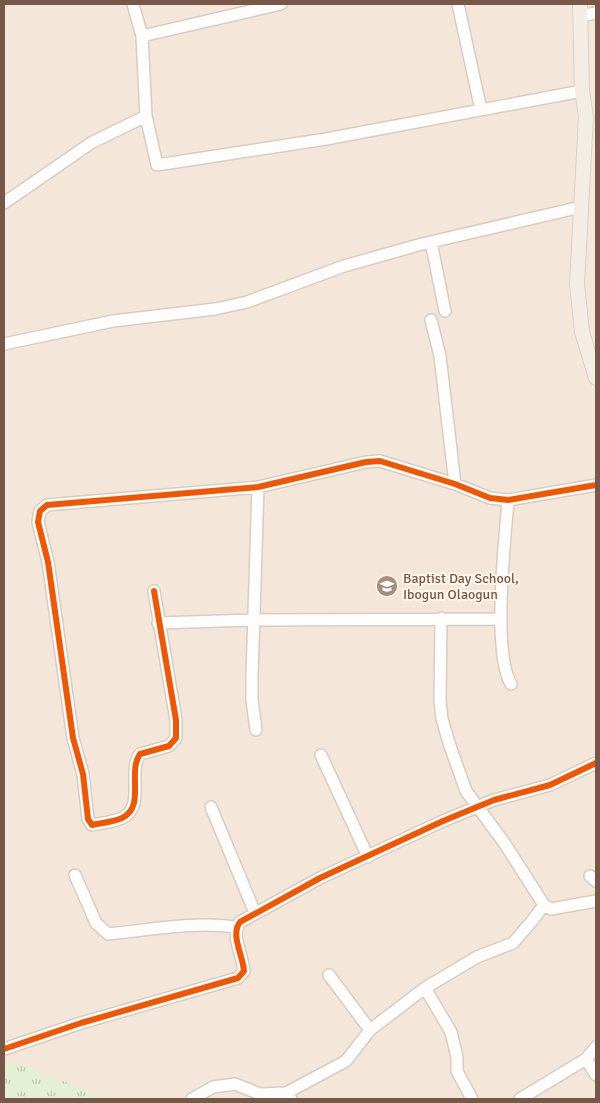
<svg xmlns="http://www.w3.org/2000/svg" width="600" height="1103" font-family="Signika,sans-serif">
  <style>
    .residential { fill: #f4e7da }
    .grass { fill: url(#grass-tufts) }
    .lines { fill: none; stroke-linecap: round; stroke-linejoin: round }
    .minor-casing { stroke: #d6cdc6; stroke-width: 14 }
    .major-casing { stroke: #dacfc9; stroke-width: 16 }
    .minor { stroke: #fefdfc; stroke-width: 11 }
    .major { stroke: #f3ede5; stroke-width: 14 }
    .cycleway-casing { stroke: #fff7ec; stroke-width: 9 }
    .cycleway { stroke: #e8590c; stroke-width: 6 }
    .labels { text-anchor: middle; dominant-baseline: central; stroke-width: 4; stroke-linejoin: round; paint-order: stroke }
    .poi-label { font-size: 14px; fill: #785748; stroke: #fff7ec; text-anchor: start }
  </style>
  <defs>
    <pattern id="grass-tufts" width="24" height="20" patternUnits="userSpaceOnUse" patternTransform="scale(1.25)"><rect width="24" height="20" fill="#e4efd3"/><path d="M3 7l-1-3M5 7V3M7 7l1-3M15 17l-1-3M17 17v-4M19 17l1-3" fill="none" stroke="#bec4ad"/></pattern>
  </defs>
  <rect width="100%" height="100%" fill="#f8f2ea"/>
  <path class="residential" d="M4 4H596V1099H4Z"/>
  <path class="grass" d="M4 1058 109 1099H4Z"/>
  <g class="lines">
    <g class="minor-casing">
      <path id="minor" d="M133 4 142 36 146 116 157 165 326 139 582 91
        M458 4 481 110
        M580 16 596 13
        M142 36 281 4
        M4 203 91 143 146 116
        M431 242 445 311
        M431 320 440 356 455 484
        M4 344 113 321 215 309 247 302 344 266 422 244 581 207
        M508 500C505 540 492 652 511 684
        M154 591 176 720V738L169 746 140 754C127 772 146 807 122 818 113 822 102 823 92 825L88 819 83 774 73 738 48 562 38 522 40 511 47 505 258 487 366 462 380 461 455 484 490 498 508 500 596 485
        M441 618 440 700 442 719 449 743 466 791 505 844 544 905 551 909 596 901
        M158 623 253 620 501 619
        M256 730 252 700V677L258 487
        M321 755 368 857
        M211 807 255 913
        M75 875 96 923 108 934C151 930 193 921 236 927
        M590 876 596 881
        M329 975 370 1030
        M425 988 451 1032 457 1057V1071L472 1099
        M4 1049 81 1023 238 978 244 971C243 955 230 935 240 922L320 878 443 821 494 800 550 785 596 763
        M586 1059 596 1075
        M286 1093 346 1061 370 1030 425 988 477 957 513 943 532 921 544 905
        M192 1099 213 1087 235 1084 260 1094 286 1093 291 1099
        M520 1099 586 1059 596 1047"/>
    </g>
    <g class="major-casing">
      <path id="major" d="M580 4 582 91 586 116 577 284 582 332 596 378"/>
    </g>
    <use href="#minor" class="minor"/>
    <use href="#major" class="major"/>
    <g class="cycleway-casing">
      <path id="cycleway" d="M154 591 176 720V738L169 746 140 754C127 772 146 807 122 818 113 822 102 823 92 825L88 819 83 774 73 738 48 562 38 522 40 511 47 505 258 487 366 462 380 461 455 484 490 498 508 500 596 485
        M4 1049 81 1023 238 978 244 971C243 955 230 935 240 922L320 878 443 821 494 800 550 785 596 763"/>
    </g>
    <use href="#cycleway" class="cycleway"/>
  </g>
  <defs>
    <g id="school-disc" transform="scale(1.125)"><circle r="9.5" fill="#a58d81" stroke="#fff7ec"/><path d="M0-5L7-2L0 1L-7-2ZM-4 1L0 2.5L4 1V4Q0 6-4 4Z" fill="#fff"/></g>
  </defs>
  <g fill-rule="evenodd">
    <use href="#school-disc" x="387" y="586"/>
  </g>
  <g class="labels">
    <g class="poi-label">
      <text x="403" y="578">Baptist Day School,<tspan x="403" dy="16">Ibogun Olaogun</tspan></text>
    </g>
  </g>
  <rect width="600" height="1103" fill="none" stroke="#785748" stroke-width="10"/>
</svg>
